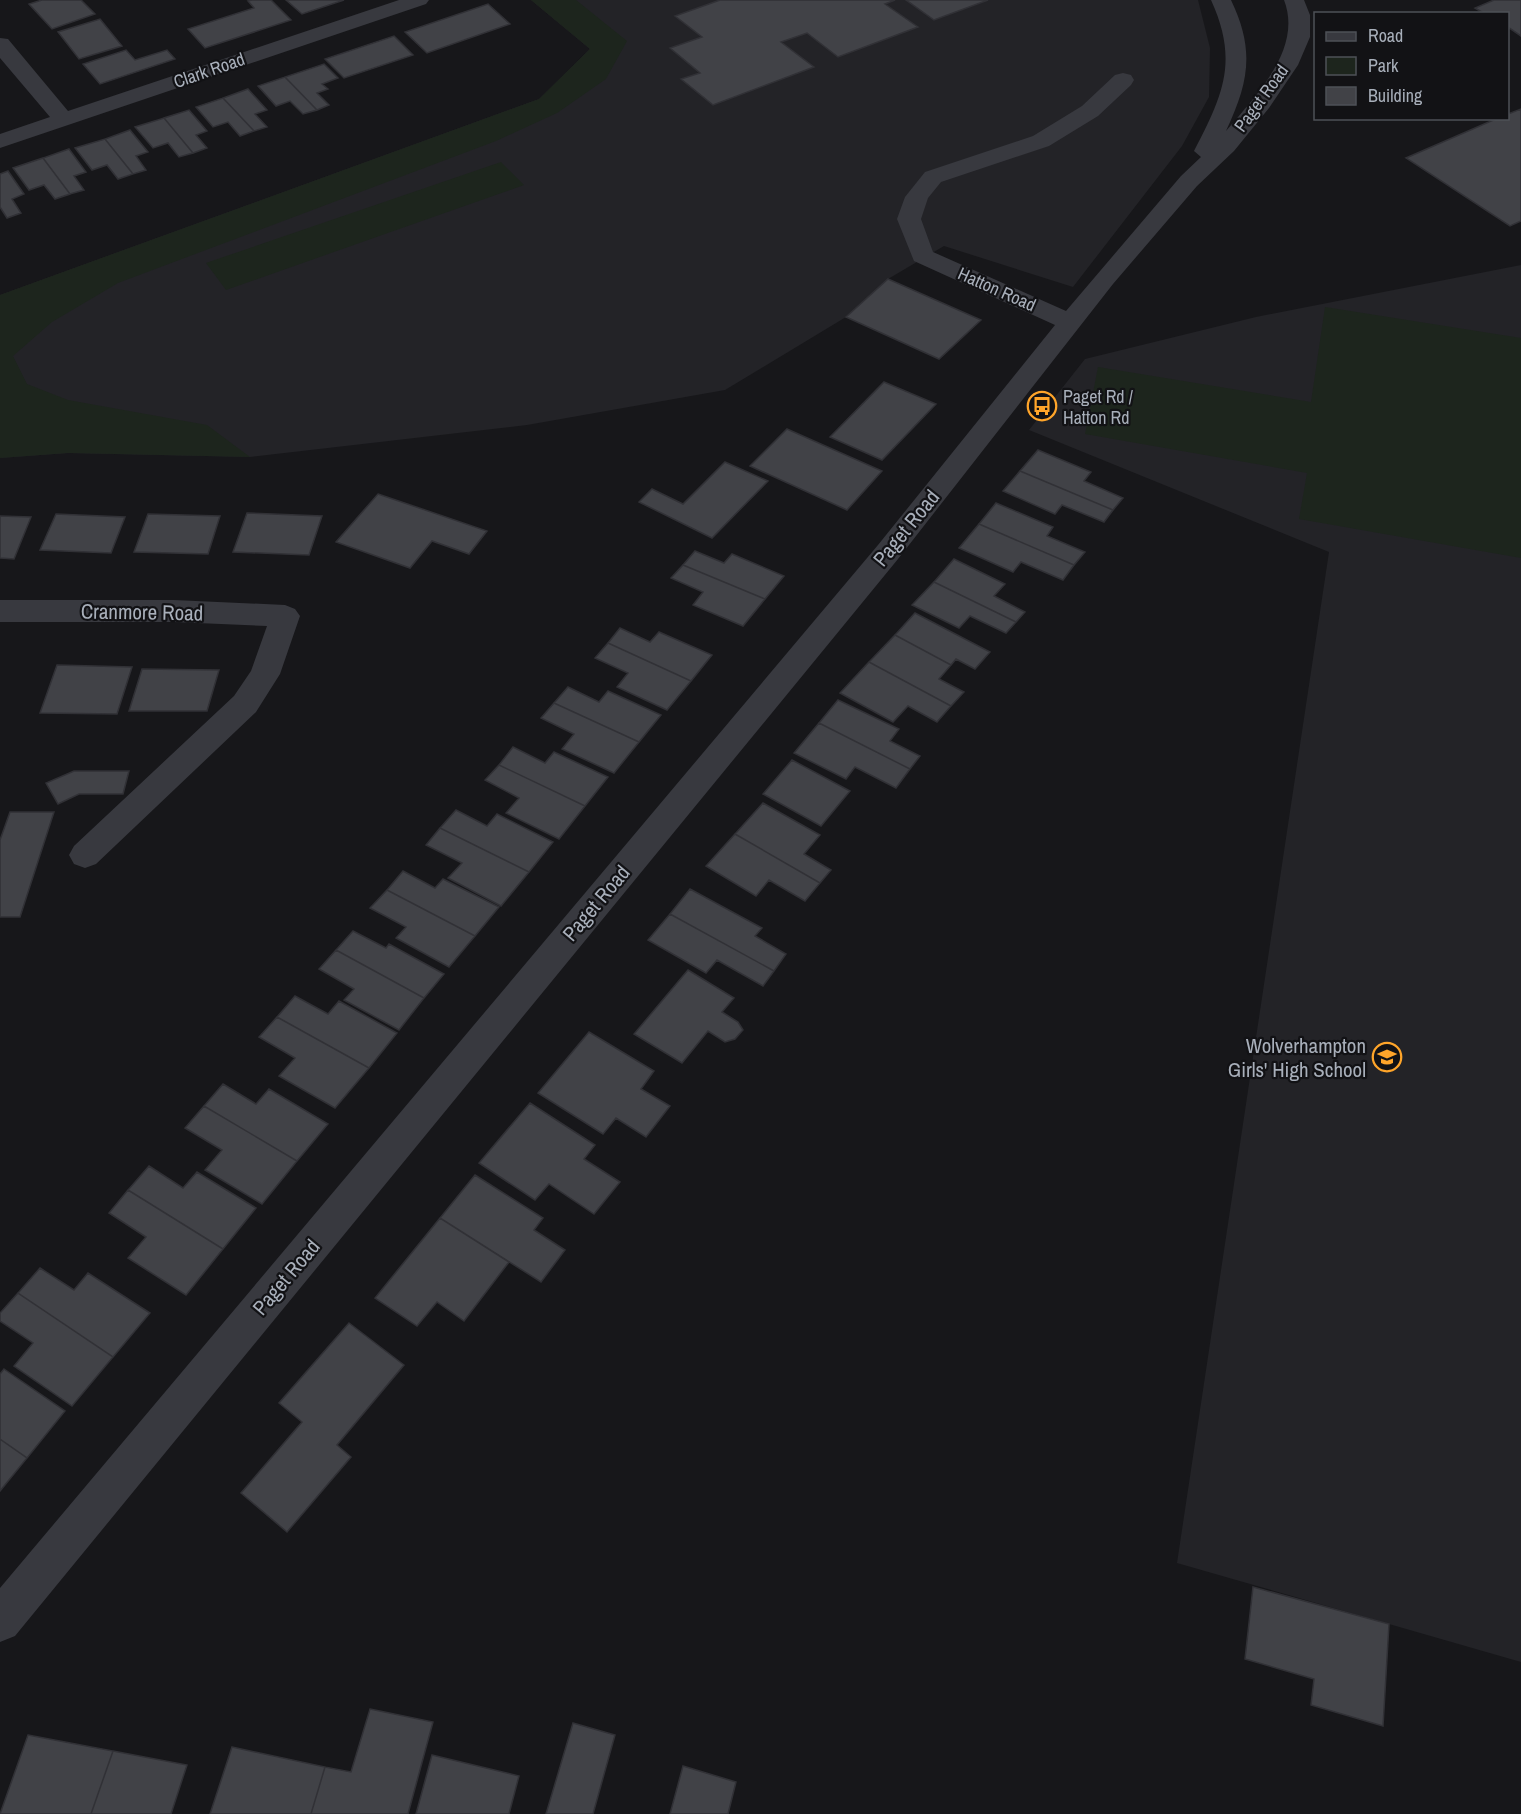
<svg xmlns="http://www.w3.org/2000/svg" width="1521" height="1814" font-family="'Archivo Narrow',sans-serif">
  <style>
    .built { fill: #232327 }
    .green { fill: #1d251d }
    .building { fill: #414247; stroke: #313136; stroke-width: 1.5 }
    .lines { fill: none; stroke-linecap: round; stroke-linejoin: round }
    .minor { fill: #38393f; fill-rule: evenodd }
    .labels { text-anchor: middle; dominant-baseline: central; stroke-width: 4.5; stroke-linejoin: round; paint-order: stroke }
    .far-street-label { font-size: 18px; fill: #a8afba; stroke: #121215 }
    .far-poi-label { font-size: 18px; fill: #a8afba; stroke: #121215; text-anchor: start }
    .street-label { font-size: 21px; fill: #a8afba; stroke: #121215 }
    .poi-label { font-size: 21px; fill: #a8afba; stroke: #121215; text-anchor: end }
  </style>
  <rect width="100%" height="100%" fill="#17171a"/>
  <path class="built" d="M531 0H1198L1210 48 1209 97 1182 146 1073 287 944 246 888 279 846 317 725 390 527 425 250 457 68 453 0 458V295L539 99 590 49Z
    M1521 265V1662L1177 1563 1329 552 1029 430 1085 359 1256 317Z"/>
  <path class="green" d="M531 0H576L627 41 606 79 557 113 496 141 118 283 52 322 13 356 27 384 68 400 207 425 250 457 68 453 0 458V295L539 99 590 49Z
    M501 162 524 185 226 290 206 263Z
    M1325 307 1521 338V558L1299 519 1307 473 1085 434 1098 367 1311 402Z"/>
  <path class="building" d="M42 0H81L95 14 52 29 29 4Z
    M252 0H271L291 20 205 48 188 29 254 8 248 1Z
    M286 0H344L302 14Z
    M720 0H895L885 4 918 27 838 57 807 33 781 42 814 67 713 105 681 79 700 73 670 48 702 37 675 16Z
    M906 0H988L934 20Z
    M1494 0H1521V36L1508 27V14H1485L1475 8Z
    M488 4 510 24 427 53 405 32Z
    M100 19 122 46 79 59 58 32Z
    M394 36 413 55 344 78 325 59Z
    M126 50 135 60 167 50 175 59 100 84 83 64Z
    M324 64 338 78 322 84 328 89 317 93 329 105 317 110 285 77Z
    M285 77 317 110 303 114 290 101 276 106 258 86Z
    M248 89 267 110 255 114 267 127 254 131 223 98Z
    M223 98 254 131 240 136 228 122 213 127 196 107Z
    M1521 109V221L1510 226 1406 158 1498 118H1508V114Z
    M189 110 207 131 196 135 207 148 193 153 164 118Z
    M164 118 193 153 179 157 168 143 153 148 135 127Z
    M130 130 148 152 136 156 146 170 133 174 105 139Z
    M105 139 133 174 118 179 107 165 92 170 75 148Z
    M69 149 86 172 74 176 84 190 70 194 43 158Z
    M43 158 70 194 55 199 44 185 29 190 13 168Z
    M8 171 24 194 12 199 21 213 7 218 0 207V174Z
    M888 279 981 320 939 359 846 317Z
    M884 382 936 404 882 460 830 437Z
    M787 429 882 471 847 510 750 466Z
    M1038 450 1091 472 1084 481 1123 498 1113 510 1020 471Z
    M725 462 768 481 712 538 639 502 652 489 683 504Z
    M1020 471 1113 510 1104 522 1062 505 1055 514 1003 491Z
    M378 494 487 531 469 554 432 541 410 568 336 542Z
    M996 503 1053 527 1047 536 1085 552 1074 565 979 524Z
    M247 513 322 516 309 555 233 552Z
    M56 514 125 517 111 553 40 550Z
    M148 514 220 516 208 554 134 552Z
    M0 516 31 517 14 559 0 558Z
    M979 524 1074 565 1063 580 1021 562 1013 572 959 548Z
    M695 551 724 563 732 554 784 576 765 599 683 565Z
    M954 559 1005 584 994 596 1025 612 1016 622 934 582Z
    M683 565 765 599 743 626 693 605 703 592 671 578Z
    M934 582 1016 622 1006 633 970 616 959 628 912 605Z
    M915 613 990 652 975 669 956 659 951 665 895 635Z
    M620 628 650 642 659 632 712 655 691 681 608 643Z
    M895 635 951 665 939 679 964 692 951 706 869 662Z
    M608 643 691 681 667 710 617 687 628 673 595 658Z
    M869 662 951 706 937 722 908 706 893 722 840 693Z
    M57 665 132 667 117 714 40 713Z
    M142 669 219 670 207 711H129Z
    M568 687 599 702 608 691 661 715 639 742 554 703Z
    M838 700 899 729 890 741 920 756 910 769 819 723Z
    M554 703 639 742 614 773 562 749 574 734 541 718Z
    M819 723 910 769 896 788 855 767 846 779 794 753Z
    M513 747 545 763 554 752 608 777 585 806 499 765Z
    M792 760 850 791 821 826 763 794Z
    M499 765 585 806 559 839 506 813 519 798 485 780Z
    M74 771H129L123 794H79L58 804 46 783Z
    M763 803 820 835 804 854 831 870 820 883 735 834Z
    M456 810 487 826 497 814 553 842 529 872 440 828Z
    M10 812H54L20 917H0V840Z
    M440 828 529 872 501 906 448 878 462 863 426 845Z
    M735 834 820 883 805 901 769 880 756 896 706 866Z
    M403 871 435 888 443 879 499 907 475 936 387 890Z
    M690 889 762 928 755 936 786 954 774 971 670 914Z
    M387 890 475 936 449 967 396 938 406 927 370 908Z
    M670 914 774 971 763 986 717 960 706 973 648 940Z
    M353 931 386 948 389 944 444 974 424 998 336 950Z
    M336 950 424 998 399 1030 344 1000 354 989 319 969Z
    M688 970 734 998 722 1012 738 1022 743 1030 735 1039 725 1042 708 1031 682 1063 634 1034Z
    M295 996 328 1014 339 1001 397 1033 369 1068 277 1017Z
    M277 1017 369 1068 335 1108 279 1076 295 1058 259 1037Z
    M589 1032 654 1071 641 1089 670 1106 646 1137 616 1118 603 1134 538 1093Z
    M223 1084 256 1104 269 1089 328 1124 297 1161 204 1106Z
    M530 1103 595 1145 584 1159 620 1182 594 1214 549 1184 535 1200 479 1163Z
    M204 1106 297 1161 262 1204 205 1170 222 1150 185 1128Z
    M149 1166 183 1188 197 1172 256 1208 223 1249 128 1190Z
    M475 1175 543 1218 534 1230 565 1250 541 1282 440 1218Z
    M128 1190 223 1249 186 1295 128 1258 146 1237 109 1213Z
    M440 1218 509 1262 464 1321 437 1302 417 1326 375 1298Z
    M40 1268 74 1290 88 1273 150 1313 113 1357 18 1293Z
    M18 1293 113 1357 72 1406 14 1366 33 1343 0 1321V1313Z
    M349 1323 404 1365 337 1445 351 1457 287 1532 241 1493 302 1422 279 1403Z
    M4 1369 65 1411 27 1458 0 1439V1374Z
    M0 1439 27 1458 0 1491Z
    M1253 1587 1389 1624 1383 1726 1311 1705 1314 1679 1245 1659Z
    M370 1709 433 1722 408 1814H311L325 1767 351 1772Z
    M573 1723 615 1735 593 1814H546Z
    M28 1735 113 1751 91 1814H0Z
    M232 1747 325 1767 311 1814H210Z
    M113 1751 187 1765 171 1814H91Z
    M432 1755 519 1776 509 1814H416Z
    M683 1766 736 1782 728 1814H670Z"/>
  <g class="lines">
    <path class="minor" d="M399 0H429L426 4 0 148V134L50 117 0 58V38L8 39 68 111Z
      M1211 0H1231C1255 50 1249 82 1226 131 1256 95 1303 49 1284 0H1304L1310 15V37L1298 65 1269 108 1234 151 1197 186 1113 284 898 559 15 1636 0 1642V1588L878 545 1055 325 914 261 897 219 905 197 925 172 1033 136 1082 106 1115 75 1123 73 1131 75 1134 80 1131 85 1098 116 1049 146 941 182 928 198 921 219 933 252 1066 311 1181 176 1201 157 1194 151C1223 95 1239 61 1211 0Z
      M0 600H174L285 605 295 609 300 616 280 674 256 712 96 864 85 868 74 864 69 855 74 846 234 696 251 671 267 626 174 622H0Z"/>
  </g>
  <defs>
    <g id="bus-ring" transform="scale(1.5)"><circle r="9.5" fill="#121215" stroke="#ffa52a" stroke-width="1.5"/><path d="M-5-6H5V4H4V6H2V4H-2V6H-4V4H-5ZM-3.5-4V0h7V-4ZM-3.5 1.2v1.5H-2V1.2ZM2 1.2v1.5H3.5V1.2Z" fill="#ffa52a"/></g>
    <g id="school-ring" transform="scale(1.5)"><circle r="9.5" fill="#121215" stroke="#ffa52a" stroke-width="1.5"/><path d="M0-5L7-2L0 1L-7-2ZM-4 1L0 2.5L4 1V4Q0 6-4 4Z" fill="#ffa52a"/></g>
  </defs>
  <g fill-rule="evenodd">
    <use href="#bus-ring" x="1042" y="406"/>
    <use href="#school-ring" x="1387" y="1057"/>
  </g>
  <g class="labels">
    <g class="far-street-label">
      <text transform="translate(209 70) rotate(-19)">Clark Road</text>
      <text transform="translate(1261 98) rotate(-54)">Paget Road</text>
      <text transform="translate(997 289) rotate(24)">Hatton Road</text>
    </g>
    <g class="far-poi-label">
      <text x="1063" y="396">Paget Rd /<tspan x="1063" dy="21">Hatton Rd</tspan></text>
    </g>
    <g class="street-label">
      <text transform="translate(906 528) rotate(-51)">Paget Road</text>
      <text transform="translate(142 612) rotate(1)">Cranmore Road</text>
      <text transform="translate(596 903) rotate(-50)">Paget Road</text>
      <text transform="translate(286 1277) rotate(-50)">Paget Road</text>
    </g>
    <g class="poi-label">
      <text x="1366" y="1045">Wolverhampton<tspan x="1366" dy="24">Girls' High School</tspan></text>
    </g>
  </g>
  <rect x="1314" y="12" width="195" height="108" fill="#121215" stroke="#4e5157" stroke-width="1.5"/>
  <rect x="1326" y="32" width="30" height="9" fill="#38393f" stroke="#4e5157" stroke-width="1.5"/>
  <text x="1368" y="42" font-size="18" fill="#a8afba">Road</text>
  <rect x="1326" y="57" width="30" height="18" fill="#1d251d" stroke="#4e5157" stroke-width="1.5"/>
  <text x="1368" y="72" font-size="18" fill="#a8afba">Park</text>
  <rect x="1326" y="87" width="30" height="18" fill="#414247" stroke="#4e5157" stroke-width="1.5"/>
  <text x="1368" y="102" font-size="18" fill="#a8afba">Building</text>
</svg>
